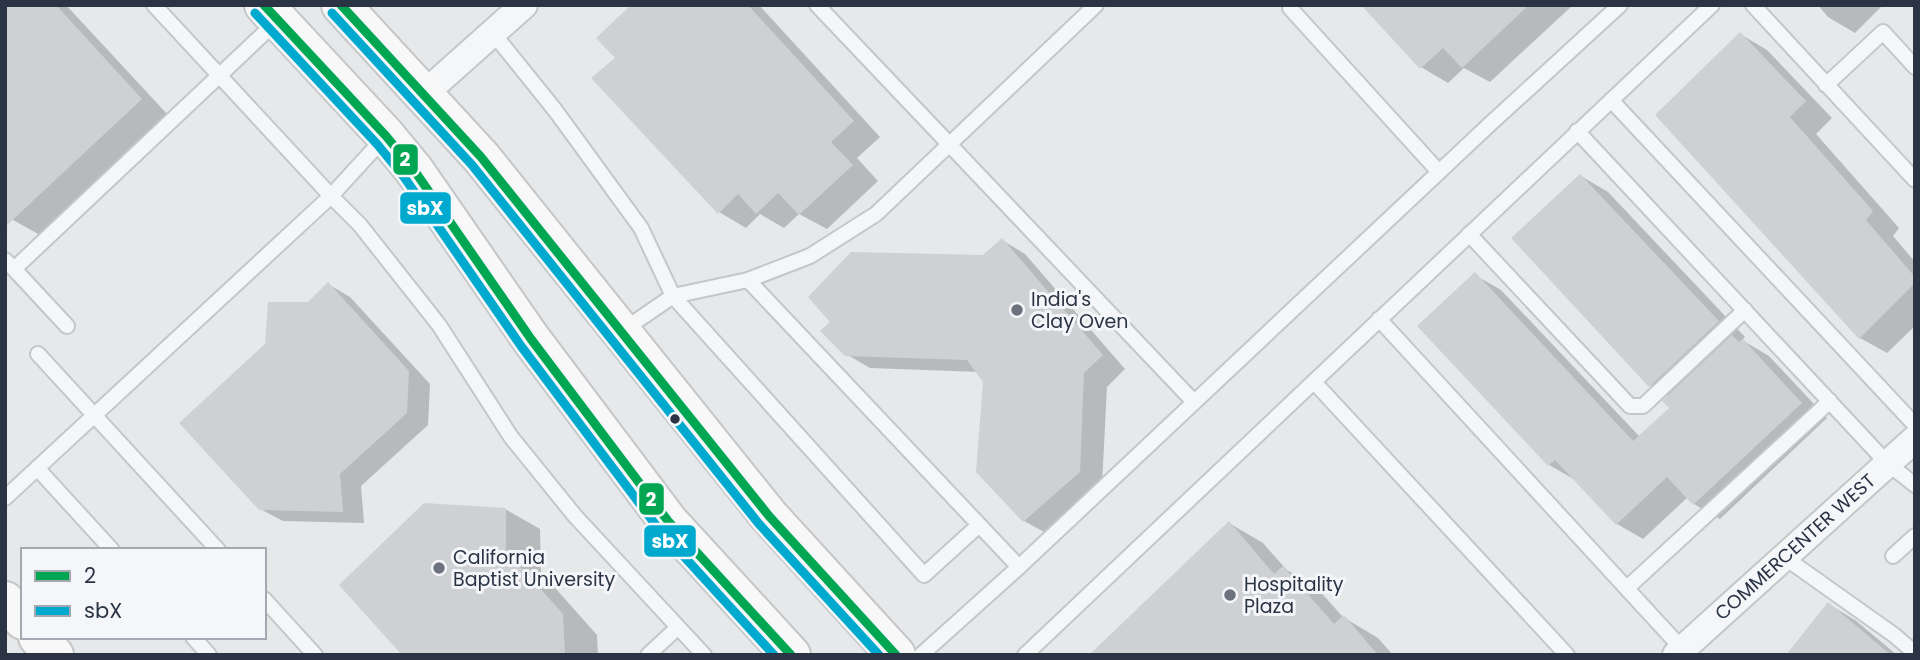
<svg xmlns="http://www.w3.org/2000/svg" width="1920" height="660" font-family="Poppins,sans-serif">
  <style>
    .shadow { fill: #0003 }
    .building { fill: #ced0d3 }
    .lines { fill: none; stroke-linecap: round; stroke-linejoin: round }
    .service-casing { stroke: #c4c6c8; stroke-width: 18 }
    .minor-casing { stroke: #c4c6c8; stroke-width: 30 }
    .secondary-casing { stroke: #c4c6c8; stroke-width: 42 }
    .service { stroke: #f5f6f7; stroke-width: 14 }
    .minor { stroke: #f5f6f7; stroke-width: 26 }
    .secondary { stroke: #f8f8f8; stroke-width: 38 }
    .bus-1-casing { stroke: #f4f6f9; stroke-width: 14 }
    .bus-2-casing { stroke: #f4f6f9; stroke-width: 14 }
    .bus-1 { stroke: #00a651; stroke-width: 9 }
    .bus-2 { stroke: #00a9ce; stroke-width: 9 }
    .poi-dot { fill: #6c737f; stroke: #f4f6f9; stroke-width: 2.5 }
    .bus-dot { fill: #2b3445; stroke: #f4f6f9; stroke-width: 2.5 }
    .labels { text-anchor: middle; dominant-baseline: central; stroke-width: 6; stroke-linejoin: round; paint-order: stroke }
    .poi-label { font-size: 19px; fill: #2b3445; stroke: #f4f6f9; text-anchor: start }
    .street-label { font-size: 19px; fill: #2b3445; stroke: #f4f6f9 }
    .line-badge { stroke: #f4f6f9; stroke-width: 2.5 }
    .badge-label { font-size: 19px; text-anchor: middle; font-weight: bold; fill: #fff }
  </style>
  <rect width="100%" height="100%" fill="#e6e8ea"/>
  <path class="shadow" d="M10 5H66L168 115 40 235 13 220Z
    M633 5H759L880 137 857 158 878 181 827 229 799 214 784 228 760 214 746 228 719 212 617 58Z
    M1381 5H1573L1490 82 1464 68 1448 83 1421 67Z
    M1818 5H1883L1855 33 1828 17Z
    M1740 34 1767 50 1832 118 1816 134 1899 228 1893 236 1915 262V326L1887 353 1860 338Z
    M1581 176 1608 192 1745 337 1742 340 1769 356 1827 418 1720 519 1694 504 1688 497 1643 539 1617 524 1577 481 1549 465 1420 326 1475 275 1501 290 1640 437 1671 408 1670 397 1650 385Z
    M1002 240 1025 254 1125 369 1107 387 1102 485 1048 534 1024 521 978 472 985 381 979 372 870 368 846 354 984 257Z
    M328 284 350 297 430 384 428 425 361 486 364 523 283 521 260 509 309 304Z
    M505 509 540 529 541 572 597 635 598 655H405Z
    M1229 523 1263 543 1287 570 1317 588 1343 617 1378 638 1393 655H1092Z
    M1828 604 1855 620 1897 655H1789Z"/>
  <path class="building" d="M5 5H56L142 99 5 227Z
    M631 5H748L854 121 831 142 853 165 799 215 778 193 756 214 738 194 718 214 591 78 615 58 596 38Z
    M1361 5H1529L1462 68 1443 48 1420 69Z
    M1740 32 1806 101 1790 117 1873 211 1866 220 1915 277V283L1859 339 1655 115Z
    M1580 174 1719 321 1649 387 1511 238Z
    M1002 238 1103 355 1084 373 1080 472 1023 522 976 472 983 382 967 360 845 356 820 331 830 322 808 297 851 252 983 255Z
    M1475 272 1633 441 1669 408 1662 401 1732 335 1739 342 1743 339 1802 403 1693 505 1667 477 1616 525 1555 460 1548 466 1417 326Z
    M328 282 409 371 407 413 340 474 343 512 259 510 179 423 265 344 268 302H308Z
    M424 503 506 508V551L563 614 565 655H402L339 585Z
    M1229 521 1274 574 1283 566 1334 624 1344 615 1378 655H1089Z
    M1828 602 1891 655H1786Z"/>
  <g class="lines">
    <g class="service-casing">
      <path id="service" d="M154 5 331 196 385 137
        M817 5 1194 402
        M1753 5 1915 180
        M1290 8 1439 172
        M493 33 555 110 641 228 673 296 924 575 979 525
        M1826 85 1883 32 1915 67
        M1611 100 1915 425
        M1577 131 1887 463 1915 485
        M1469 234 1630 406H1643L1745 310
        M5 260 14 269 276 22
        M14 269 67 326
        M748 280 1019 567
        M1379 319 1686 653
        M622 331 673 296 748 280 810 256 876 214 1096 5
        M38 354 218 550
        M1315 383 1567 655
        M37 468 112 550
        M5 498 331 196 360 225 439 325 511 437 575 516 704 655
        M1893 556 1915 536
        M1784 557 1894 635 1915 653
        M1627 588 1830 401
        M264 599 315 655
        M193 637 209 655
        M648 655 677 628
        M921 655 1019 567 1489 125 1620 5
        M1025 655 1712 5"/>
    </g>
    <g class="minor-casing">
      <path id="minor" d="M424 94 524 5
        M1676 655 1915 439"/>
    </g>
    <g class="secondary-casing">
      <path id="secondary" d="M264 5 386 136 414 170 531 339 668 521 791 655
        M341 5 481 157 769 516 896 655
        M5 601 23 620
        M38 637 54 655"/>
    </g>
    <use href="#service" class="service"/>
    <use href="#minor" class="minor"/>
    <use href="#secondary" class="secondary"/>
    <g class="bus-1-casing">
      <path id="bus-1" d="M264 5 386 136 414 170 531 339 668 521 791 655
        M341 5 481 157 769 516 896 655"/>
    </g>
    <g class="bus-2-casing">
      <path id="bus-2" d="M255 13 377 144 404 177 521 346 658 528 774 655
        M332 13 472 165 759 524 879 655"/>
    </g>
    <use href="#bus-1" class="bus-1"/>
    <use href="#bus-2" class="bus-2"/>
  </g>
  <g class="poi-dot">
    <circle cx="1017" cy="310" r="7"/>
    <circle cx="439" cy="568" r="7"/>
    <circle cx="1230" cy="595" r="7"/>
  </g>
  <circle class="bus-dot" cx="675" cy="419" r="6"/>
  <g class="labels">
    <g class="poi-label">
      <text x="1031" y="299">India's<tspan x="1031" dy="22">Clay Oven</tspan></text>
      <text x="453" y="557">California<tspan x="453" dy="22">Baptist University</tspan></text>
      <text x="1244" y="584">Hospitality<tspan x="1244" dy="22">Plaza</tspan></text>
    </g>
    <g class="street-label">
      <text transform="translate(1795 547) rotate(-42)">COMMERCENTER WEST</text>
    </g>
  </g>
  <g class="line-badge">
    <rect x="392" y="143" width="27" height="33" rx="7" fill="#00a651"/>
    <rect x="399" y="191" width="53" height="34" rx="7" fill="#00a9ce"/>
    <rect x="638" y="482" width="27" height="34" rx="7" fill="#00a651"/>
    <rect x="643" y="524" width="54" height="34" rx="7" fill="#00a9ce"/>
  </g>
  <g class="badge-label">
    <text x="405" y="166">2</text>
    <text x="425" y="215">sbX</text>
    <text x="651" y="506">2</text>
    <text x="670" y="548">sbX</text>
  </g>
  <rect width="1920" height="660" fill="none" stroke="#2b3445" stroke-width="14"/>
  <rect x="21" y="548" width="245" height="91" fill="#f4f6f9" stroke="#a4a8b1" stroke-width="2"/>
  <rect x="35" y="571" width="35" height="10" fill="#00a651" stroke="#a4a8b1" stroke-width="2"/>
  <text x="84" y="583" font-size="21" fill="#2b3445">2</text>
  <rect x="35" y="606" width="35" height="10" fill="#00a9ce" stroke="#a4a8b1" stroke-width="2"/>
  <text x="84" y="618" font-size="21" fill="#2b3445">sbX</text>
</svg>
